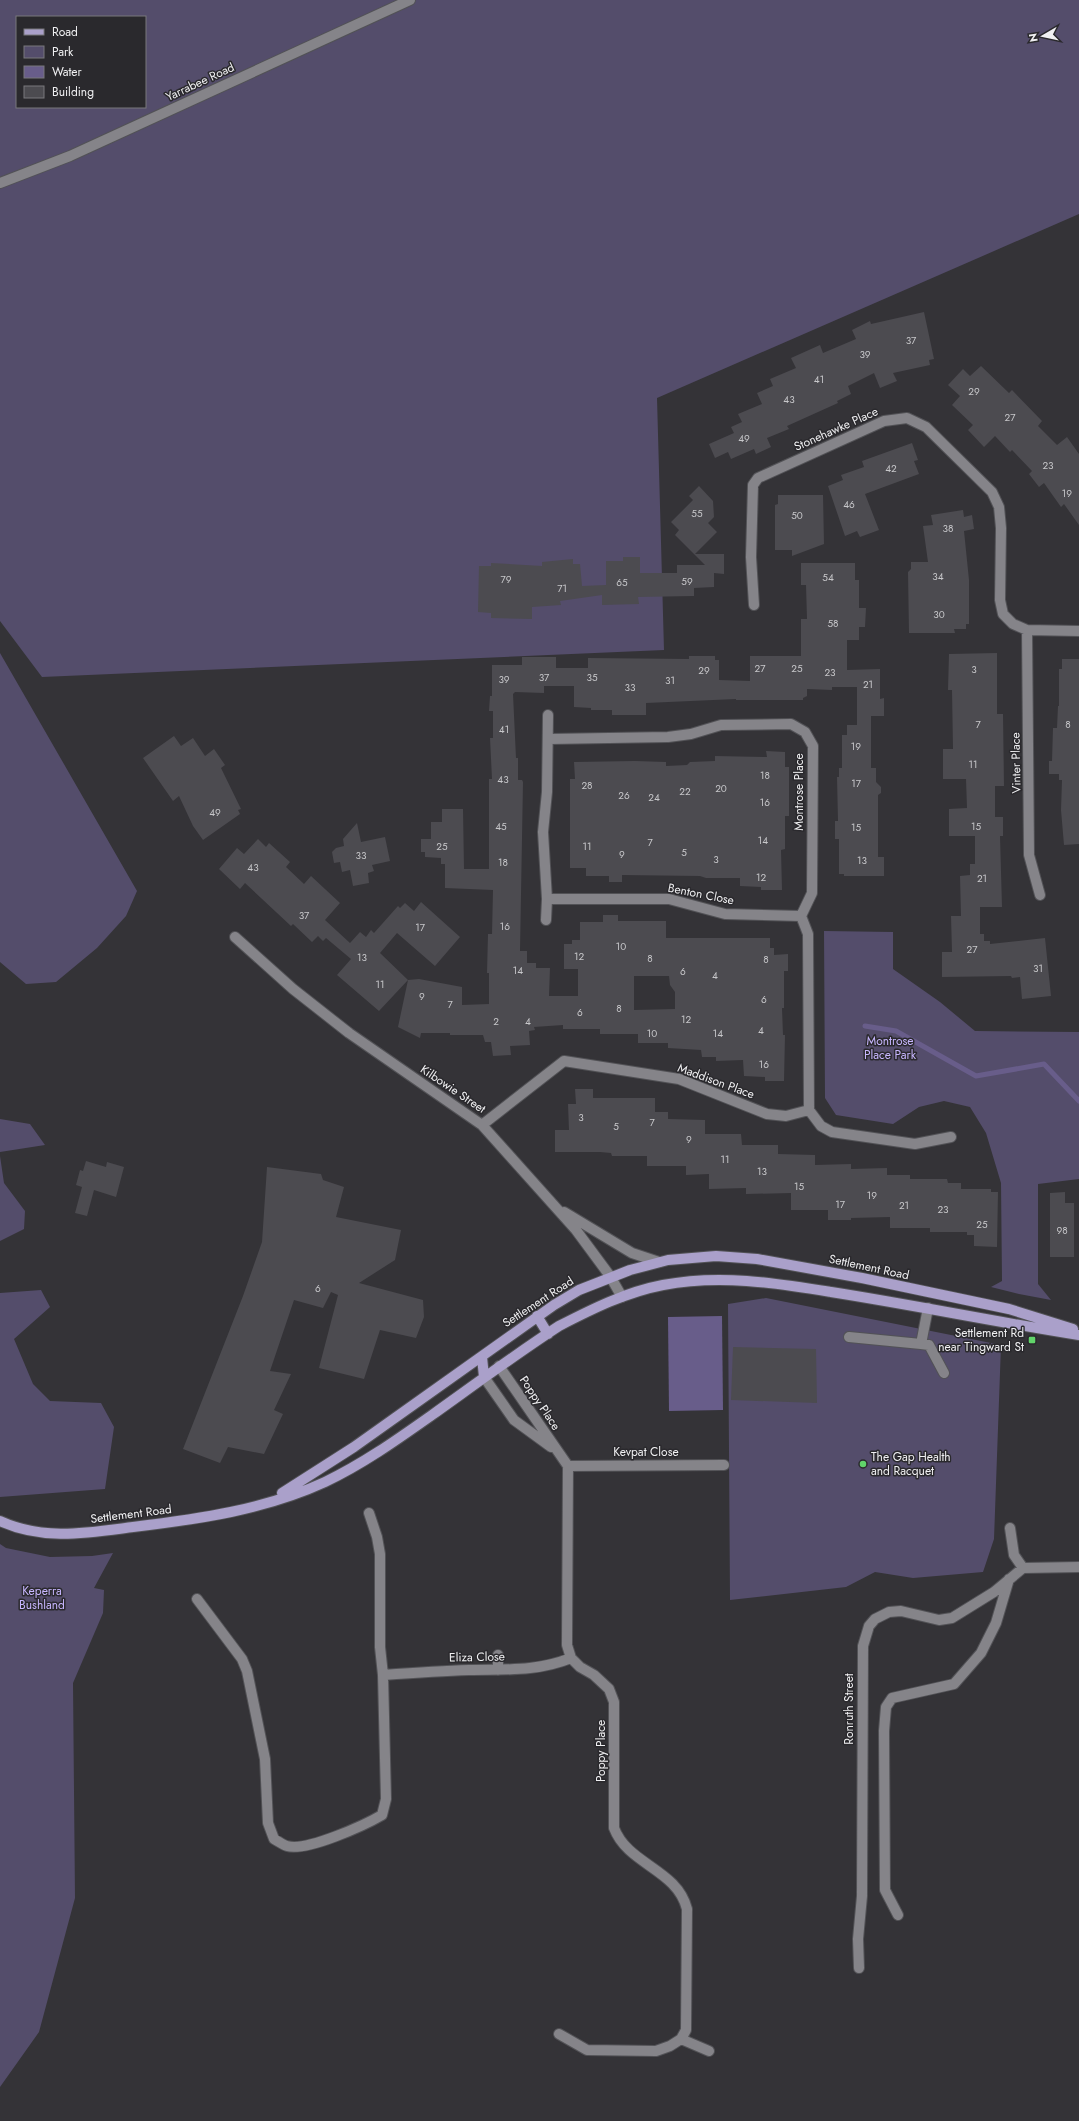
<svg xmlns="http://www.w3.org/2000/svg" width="1079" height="2121" font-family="Jost,sans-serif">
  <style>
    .green { fill: #544d6b; fill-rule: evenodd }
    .water { fill: #685d8a }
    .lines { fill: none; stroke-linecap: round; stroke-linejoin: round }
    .stream { stroke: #685d8a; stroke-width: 5 }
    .building { fill: #4c4b50; fill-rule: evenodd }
    .minor-casing { stroke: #525256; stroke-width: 12 }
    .major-casing { stroke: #525256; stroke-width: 12 }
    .minor { stroke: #858489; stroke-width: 10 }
    .major { stroke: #aaa0ca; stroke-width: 10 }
    .poi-dot { fill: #61d46a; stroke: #2a292d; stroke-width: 1.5 }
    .labels { text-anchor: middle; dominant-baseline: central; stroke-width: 3; stroke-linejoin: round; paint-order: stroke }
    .number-label { font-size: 10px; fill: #c7c7ca }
    .street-label { font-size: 12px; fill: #f0f0f2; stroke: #2a292d }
    .park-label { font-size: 12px; fill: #c8b7ff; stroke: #2a292d }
    .poi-label { font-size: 12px; fill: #f0f0f2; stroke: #2a292d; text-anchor: end }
  </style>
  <rect width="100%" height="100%" fill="#343337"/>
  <path class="green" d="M0 0H1079V214L657 398 664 650 42 677 0 621ZM17 17H145V107H17Z
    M0 653 137 891 126 916 97 948 56 982 26 984 0 962Z
    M824 931 893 932V969L940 1002 975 1031 1079 1032V1179L1038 1184V1284L1051 1300 1019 1294 991 1287 1002 1281 1001 1183 986 1133 970 1107 944 1101 919 1107 893 1124 836 1115 825 1098Z
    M0 1119 30 1124 45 1145 0 1152Z
    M0 1156 4 1183 25 1211 24 1229 0 1241Z
    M41 1290 50 1307 14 1339 33 1384 50 1401 101 1403 114 1427 105 1489 0 1497V1293Z
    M766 1298 1001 1345 994 1539 983 1572 913 1578 875 1572 846 1587 730 1600 728 1304Z
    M0 1544 6 1548 50 1557 92 1556 113 1553 94 1588 104 1590 103 1613 73 1683 75 1898 39 2032 0 2087Z"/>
  <path class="water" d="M722 1316 723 1410 669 1411 668 1317Z"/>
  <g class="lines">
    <path class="stream" d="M865 1026 896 1031 976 1076 1044 1064 1079 1101"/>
  </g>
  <path class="building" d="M924 312 934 359 929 360 930 365 893 373 897 381 880 388 874 373 848 386 851 394 837 401 838 403 787 426 789 429 767 438 771 447 756 454 754 449 731 459 728 452 715 458 709 444 734 433 731 427 742 422 738 414 762 404 757 393 773 386 770 379 796 368 791 358 820 345 823 353 856 339 852 330 870 321 871 324Z
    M981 366 1009 393 1012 390 1042 421 1038 426 1057 445 1067 437 1079 454V525L1064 504 1061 507 1044 483 1039 487 1029 474 1032 471 1012 450 1010 452 995 436 984 447 968 430 973 425 952 405 960 396 948 385 963 369 970 376Z
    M912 443 918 460 914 461 919 474 865 494 879 530 860 537 857 531 845 536 828 486 843 480 841 475 864 467 862 461Z
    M699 486 713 501 714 517 708 523 717 532 695 554H724V574L714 573V587L694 588V596L638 597 639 604 602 605V595L560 601 561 605 532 607V619L491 618V613L478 612 479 566H491V563L542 566V562L573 559V564H580L582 586 606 585V561H623V557H640V573H677V565H705L675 535 679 530 671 522 693 500 689 496Z
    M778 495H823L824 544 792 556V550H775V505L778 504Z
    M963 510 964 517 972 515 974 529 964 531 969 580V624H966V629H954L955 633H909L908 572 911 569V562H928L923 526 933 525 931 515Z
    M801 563H855V580H859V608H866L865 627H859V640H847V670L880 669V699L884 698V716H871V768H876V782L881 787V793L878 795V857H884V876H844V874H839V839H835V821H838L837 777H839V768H842V735H847V725H857V687H832V690L807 689V696L803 698V700H736V699L646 703V715H612V710H591V708L574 707V686H544V693L515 692 513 694 516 758H518V780H522L523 782 520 951H527V963H536V968H550L549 996H578V969H564V944H572V940H580V922H603V915H618V921H666V938H770V948H774V955L788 954V971H784V1008H782L783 1035H785L784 1081H765V1077L744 1076 743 1060 716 1061V1057H702L701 1050 668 1048V1043H638V1034H600V1029H563V1025L534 1027 535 1030 529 1031 530 1045 510 1046 511 1055 493 1056 491 1042H485L483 1035H450V1033H421L420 1038 398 1027 408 980 379 1011 337 975 351 959 326 938 323 941 318 936 312 942 293 924 291 926 245 883 240 889 219 869 237 848 244 854 258 839 266 847 269 843 290 862 286 867 304 884 311 876 340 903 325 920 350 943 360 932 366 937 371 930 374 933 398 906 400 908 405 903 414 911 421 902 460 937 435 966 397 933 380 953 408 980 419 979 462 987V1005L489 1004V973H487L488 934H492L493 890 445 888V864H441V858L425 857V852H421V839H431V822H442V809H463L464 869H489V779H492L490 738H493V711H489L490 696H492V665H522V657H556V668H588V658L689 659V656H715V660H719V680L750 681V656H801V619H807L806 585H801ZM634 976H669L670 985 675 992V1009L634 1010Z
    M997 653V714H1003L1004 786H995V817H1003V836H1000L1002 907H980V934H984V941H990V944L1045 938 1051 996 1022 999 1020 977 1012 978 1011 976 942 977V952H952L951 916H961L960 876 970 875V864H975V836H949V809L967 808 966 779H943V749H953L952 690H948L949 654Z
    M1062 659H1079V844L1064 845 1061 810 1062 780H1059V774H1049V761H1052L1053 728H1057L1058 706H1059V669H1062Z
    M174 736 181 746 193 738 205 756 214 749 225 765 221 768 241 809 238 810 240 814 203 840 193 826 179 796 173 801 143 758Z
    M766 751 785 752V767H789V816H785V849L781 850 782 890H761V887L740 886V878H706L700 876 622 875V882H609V876H586V868H570V779H575L574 762 635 761 666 762V766L687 765 690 762 715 761V756L767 757Z
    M357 823 361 842 385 837 390 861 372 865 374 871 368 873 369 883 353 886 350 870 342 872 340 862 334 863 332 852 336 848 344 846 343 839Z
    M575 1089H593V1098H655V1112H668V1119L705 1120V1134H741L742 1145H778V1154L815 1155V1165L851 1164V1169L887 1168V1175H910V1179H947L948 1183H961V1189H991V1192H998L997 1247 974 1246V1235H967V1232H930V1228H890V1217L851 1218V1220H828V1210H791V1193L746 1194V1188L709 1189V1174L686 1175V1166H647V1156H612L611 1153 600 1152H555V1130H569L568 1104H576Z
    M86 1161 106 1167 107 1162 124 1167 116 1197 94 1190 87 1216 75 1213 82 1187 76 1185 80 1170 83 1171Z
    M267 1167 321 1174 323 1180 344 1187 336 1217 401 1230 395 1260 359 1283 423 1300 424 1317 416 1338 380 1330 364 1379 319 1368 338 1295 331 1292 323 1308 294 1300 270 1371 291 1374 274 1410 283 1414 264 1454 228 1447 220 1463 183 1449 243 1296 262 1242Z
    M1065 1192V1203H1074V1257H1050V1193Z
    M733 1347 816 1349 817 1403 731 1400Z"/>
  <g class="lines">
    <g class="minor-casing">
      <path id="minor" d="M0 183 70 156 410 0
        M754 605 751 557 753 485 758 478 884 421 907 418 926 427 992 492 999 507 1001 528 1000 600 1003 614 1013 624 1027 630 1079 631
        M1027 630 1029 855 1040 895
        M549 739 668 737 691 734 721 725 791 724 805 732 813 746 812 893 801 916 808 934 809 1110
        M547 899H669L725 914 801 916
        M546 920 547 899 543 832 547 792 548 715
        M235 937 293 989 349 1033 482 1125 576 1230 610 1276 622 1297
        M482 1125 564 1061 679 1079 767 1114 786 1116 809 1110 821 1126 832 1132 915 1144 951 1137
        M564 1212 632 1253 659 1262
        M928 1308 921 1344 929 1345 944 1373
        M849 1337 921 1344
        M499 1366 568 1466 567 1645 571 1658 580 1667 594 1675 609 1689 614 1702V1828C628 1865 677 1869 687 1909L686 2030 681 2039 670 2046 656 2051 587 2050 559 2034
        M484 1377 514 1420 551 1447
        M568 1466 724 1465
        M1010 1528 1014 1555 1023 1568
        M197 1599 242 1659 247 1671 265 1759 268 1823 274 1839C278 1841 283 1845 287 1846 306 1852 365 1825 382 1815L386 1799 383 1675 380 1647V1554L377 1537 369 1513
        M498 1655V1670
        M383 1675C411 1673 440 1671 469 1670 505 1669 536 1672 571 1658
        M898 1915 885 1890 884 1731 886 1707 892 1698 954 1684 981 1653 996 1623 1009 1579
        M859 1968 858 1939 862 1896 863 1646 869 1626 875 1619 889 1612 901 1611 939 1620 952 1618 994 1592 1023 1568 1079 1567
        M681 2039 709 2051"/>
    </g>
    <g class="major-casing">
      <path id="major" d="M537 1316 548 1334
        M482 1357 484 1377
        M282 1493 354 1447 554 1305 579 1290 630 1270 668 1260 716 1256 757 1259 862 1278 1009 1309 1073 1329
        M0 1521C44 1541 87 1533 133 1527 199 1519 264 1510 325 1482 363 1464 398 1439 432 1415 474 1385 516 1354 559 1326 592 1309 626 1292 663 1285 720 1274 775 1283 831 1292 914 1305 996 1322 1079 1335"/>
    </g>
    <use href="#minor" class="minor"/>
    <use href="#major" class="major"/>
  </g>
  <g class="poi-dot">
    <rect x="1028" y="1336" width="8" height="8" rx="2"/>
    <circle cx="863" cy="1464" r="4"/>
  </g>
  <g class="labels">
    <g class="number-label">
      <text x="911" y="340">37</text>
      <text x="865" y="354">39</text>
      <text x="819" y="379">41</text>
      <text x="974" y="391">29</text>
      <text x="789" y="399">43</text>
      <text x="1010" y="417">27</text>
      <text x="744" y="438">49</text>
      <text x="1048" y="465">23</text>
      <text x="891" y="468">42</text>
      <text x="1067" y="493">19</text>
      <text x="849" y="504">46</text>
      <text x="697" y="513">55</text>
      <text x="797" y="515">50</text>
      <text x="948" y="528">38</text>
      <text x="938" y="576">34</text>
      <text x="828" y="577">54</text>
      <text x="506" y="579">79</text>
      <text x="687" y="581">59</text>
      <text x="622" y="582">65</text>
      <text x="562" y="588">71</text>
      <text x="939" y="614">30</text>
      <text x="833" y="623">58</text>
      <text x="760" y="668">27</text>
      <text x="797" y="668">25</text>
      <text x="974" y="669">3</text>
      <text x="704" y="670">29</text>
      <text x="830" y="672">23</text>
      <text x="544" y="677">37</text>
      <text x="592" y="677">35</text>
      <text x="504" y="679">39</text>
      <text x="670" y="680">31</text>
      <text x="868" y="684">21</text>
      <text x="630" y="687">33</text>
      <text x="978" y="724">7</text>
      <text x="1068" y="724">8</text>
      <text x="504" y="729">41</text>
      <text x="856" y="746">19</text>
      <text x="973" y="764">11</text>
      <text x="765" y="775">18</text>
      <text x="503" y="779">43</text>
      <text x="856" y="783">17</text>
      <text x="587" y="785">28</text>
      <text x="721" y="788">20</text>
      <text x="685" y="791">22</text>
      <text x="624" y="795">26</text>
      <text x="654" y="797">24</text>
      <text x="765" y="802">16</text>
      <text x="215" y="812">49</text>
      <text x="501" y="826">45</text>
      <text x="976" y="826">15</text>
      <text x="856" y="827">15</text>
      <text x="763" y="840">14</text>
      <text x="650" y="842">7</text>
      <text x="442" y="846">25</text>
      <text x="587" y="846">11</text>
      <text x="684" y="852">5</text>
      <text x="622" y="854">9</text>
      <text x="361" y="855">33</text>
      <text x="716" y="859">3</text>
      <text x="862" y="860">13</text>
      <text x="503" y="862">18</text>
      <text x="253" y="867">43</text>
      <text x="761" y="877">12</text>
      <text x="982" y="878">21</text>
      <text x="304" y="915">37</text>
      <text x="505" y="926">16</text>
      <text x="420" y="927">17</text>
      <text x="621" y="946">10</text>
      <text x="972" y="949">27</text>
      <text x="579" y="956">12</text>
      <text x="362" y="957">13</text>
      <text x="650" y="958">8</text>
      <text x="766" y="959">8</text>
      <text x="1038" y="968">31</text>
      <text x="518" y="970">14</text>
      <text x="683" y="971">6</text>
      <text x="715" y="975">4</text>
      <text x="380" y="984">11</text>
      <text x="422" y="996">9</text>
      <text x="764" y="999">6</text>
      <text x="450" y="1004">7</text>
      <text x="619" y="1008">8</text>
      <text x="580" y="1012">6</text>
      <text x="686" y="1019">12</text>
      <text x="496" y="1021">2</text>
      <text x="528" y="1021">4</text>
      <text x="761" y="1030">4</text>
      <text x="652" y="1033">10</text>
      <text x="718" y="1033">14</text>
      <text x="764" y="1064">16</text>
      <text x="581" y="1117">3</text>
      <text x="652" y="1122">7</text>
      <text x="616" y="1126">5</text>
      <text x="689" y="1139">9</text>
      <text x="725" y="1159">11</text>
      <text x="762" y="1171">13</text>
      <text x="799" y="1186">15</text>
      <text x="872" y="1195">19</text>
      <text x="840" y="1204">17</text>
      <text x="904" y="1205">21</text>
      <text x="943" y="1209">23</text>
      <text x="982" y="1224">25</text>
      <text x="1062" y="1230">98</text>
      <text x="318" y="1288">6</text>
    </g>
    <g class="street-label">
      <text transform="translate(200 82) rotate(-25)">Yarrabee Road</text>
      <text transform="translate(836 429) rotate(-24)">Stonehawke Place</text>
      <text transform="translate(1016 763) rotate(-91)">Vinter Place</text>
      <text transform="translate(799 792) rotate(-90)">Montrose Place</text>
      <text transform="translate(701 894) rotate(11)">Benton Close</text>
      <text transform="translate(716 1081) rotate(20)">Maddison Place</text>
      <text transform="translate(453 1089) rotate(34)">Kilbowie Street</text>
      <text transform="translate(869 1267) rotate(12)">Settlement Road</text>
      <text transform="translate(538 1302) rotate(-33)">Settlement Road</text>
      <text transform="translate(540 1403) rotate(56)">Poppy Place</text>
      <text x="646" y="1452">Kevpat Close</text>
      <text transform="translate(131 1514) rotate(-7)">Settlement Road</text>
      <text transform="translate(477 1657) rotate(-1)">Eliza Close</text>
      <text transform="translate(849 1709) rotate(-90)">Ronruth Street</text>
      <text transform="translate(601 1751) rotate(-90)">Poppy Place</text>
    </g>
    <g class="park-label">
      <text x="890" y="1041">Montrose<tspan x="890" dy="14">Place Park</tspan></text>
      <text x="42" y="1591">Keperra<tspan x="42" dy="14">Bushland</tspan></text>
    </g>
    <g class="poi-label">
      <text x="1024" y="1333">Settlement Rd<tspan x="1024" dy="14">near Tingward St</tspan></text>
      <text x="871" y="1457" text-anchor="start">The Gap Health<tspan x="871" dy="14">and Racquet</tspan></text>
    </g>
  </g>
  <rect x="16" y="16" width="130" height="92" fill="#2a292d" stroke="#79797c"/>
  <rect x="24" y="29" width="20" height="6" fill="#aaa0ca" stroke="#79797c"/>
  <text x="52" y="36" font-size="12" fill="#f0f0f2">Road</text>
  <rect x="24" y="46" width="20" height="12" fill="#544d6b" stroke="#79797c"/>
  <text x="52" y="56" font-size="12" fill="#f0f0f2">Park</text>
  <rect x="24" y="66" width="20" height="12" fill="#685d8a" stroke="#79797c"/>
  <text x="52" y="76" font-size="12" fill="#f0f0f2">Water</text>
  <rect x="24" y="86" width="20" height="12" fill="#4c4b50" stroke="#79797c"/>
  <text x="52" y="96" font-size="12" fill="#f0f0f2">Building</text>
  <g transform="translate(1043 36) rotate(261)" stroke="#2a292d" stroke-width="3" paint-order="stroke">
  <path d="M0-3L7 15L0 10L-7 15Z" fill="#f0f0f2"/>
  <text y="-6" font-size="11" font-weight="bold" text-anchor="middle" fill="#f0f0f2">N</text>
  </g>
</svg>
